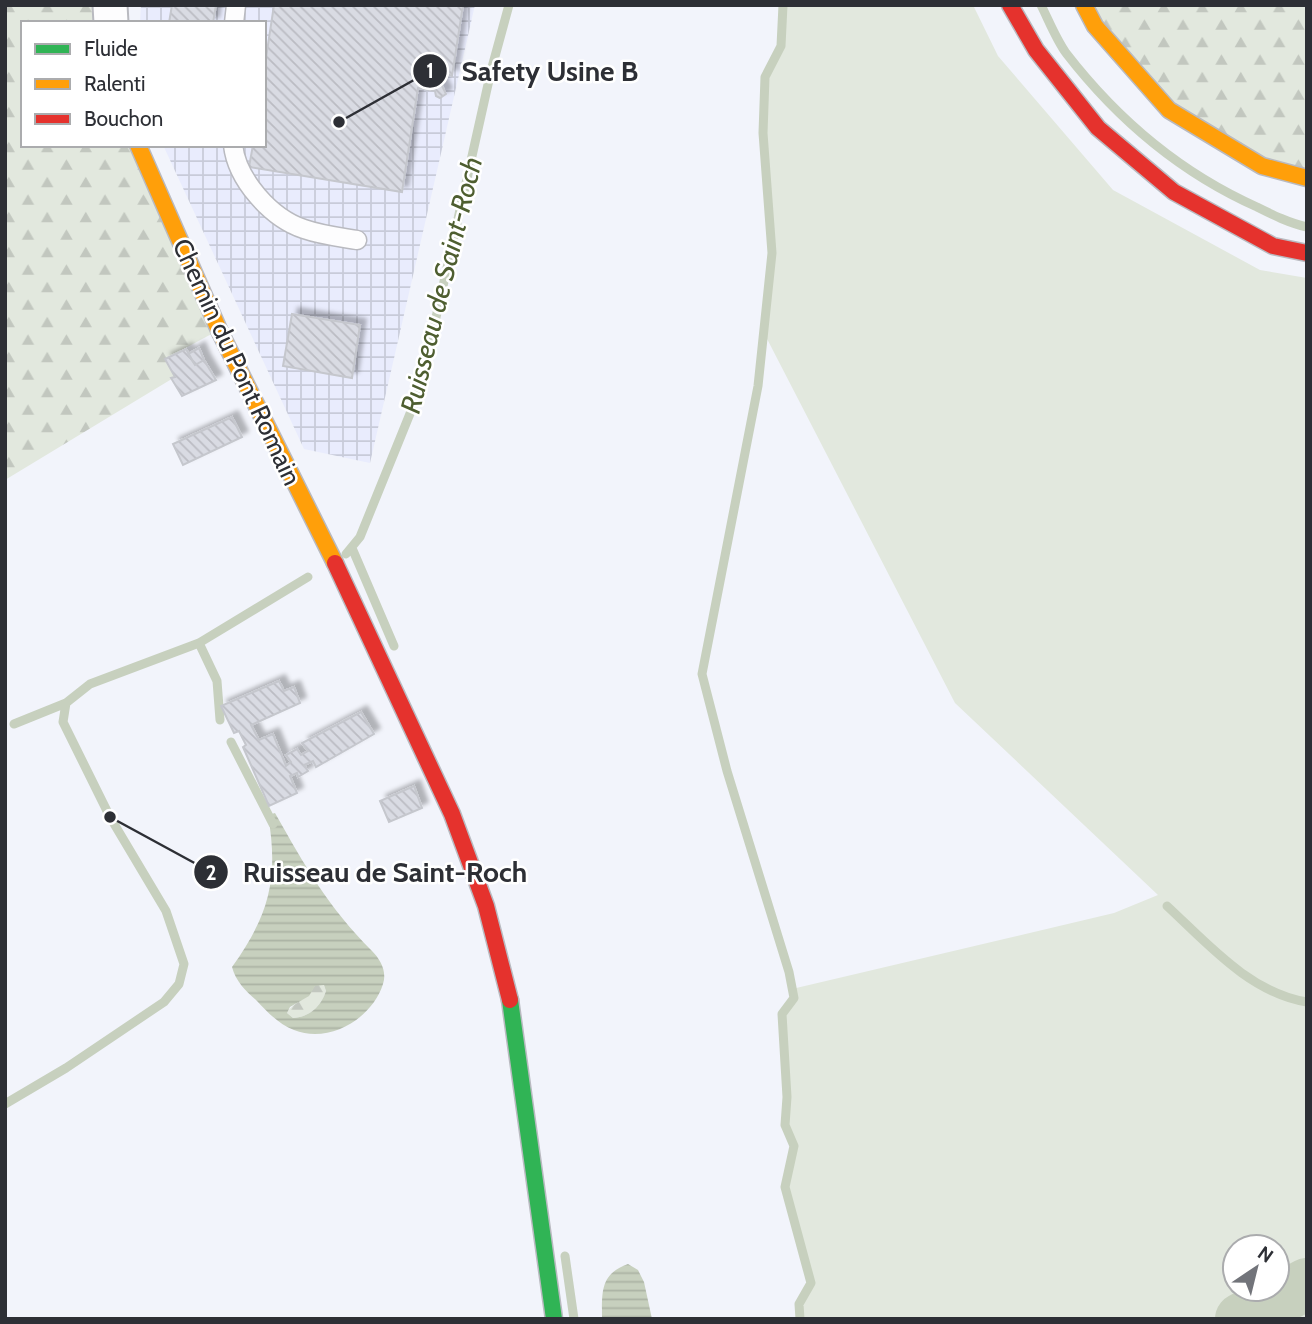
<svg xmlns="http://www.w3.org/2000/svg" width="1312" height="1324" font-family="Cabin,sans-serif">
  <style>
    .industrial { fill: url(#industrial-grid) }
    .green { fill: #e2e8de; fill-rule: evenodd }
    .forest { fill: url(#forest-firs) }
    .water { fill: url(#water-rules); fill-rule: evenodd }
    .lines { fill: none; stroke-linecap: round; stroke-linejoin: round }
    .stream { stroke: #c7d0be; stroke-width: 9 }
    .river { stroke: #c7d0be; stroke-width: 52 }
    .building { fill: url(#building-back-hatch); stroke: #c5c7cd; stroke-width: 2; filter: url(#shadow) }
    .lane-casing { stroke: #b9bac0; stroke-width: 21 }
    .street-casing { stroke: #b9bac0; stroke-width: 37 }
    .fast-casing { stroke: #b9bac0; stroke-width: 19 }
    .slow-casing { stroke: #b9bac0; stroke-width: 19 }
    .jam-casing { stroke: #b9bac0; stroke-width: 19 }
    .lane { stroke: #fdfdfe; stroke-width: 18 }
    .street { stroke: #fdfdfe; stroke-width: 33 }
    .fast { stroke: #30b455; stroke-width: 16 }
    .slow { stroke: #ff9f0a; stroke-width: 16 }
    .jam { stroke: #e5322d; stroke-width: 16 }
    .labels { text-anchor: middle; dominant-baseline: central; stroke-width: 5; stroke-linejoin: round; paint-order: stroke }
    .street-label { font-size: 26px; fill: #2d2f35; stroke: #fff }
    .water-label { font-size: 28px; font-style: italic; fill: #4e5e30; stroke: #fff }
    .leader { fill: none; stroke: #2d2f35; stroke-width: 2.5 }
    .callout-dot { fill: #2d2f35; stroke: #fff; stroke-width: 2.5 }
    .mark-label { font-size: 21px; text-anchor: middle; font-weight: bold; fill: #fff }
    .callout-label { font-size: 28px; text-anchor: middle; font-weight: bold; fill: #2d2f35; stroke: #fff; stroke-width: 5; stroke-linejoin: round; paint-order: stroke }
  </style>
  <defs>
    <pattern id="industrial-grid" width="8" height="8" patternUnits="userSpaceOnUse" patternTransform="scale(1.75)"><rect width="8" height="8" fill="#e9ecfd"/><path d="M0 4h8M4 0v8" fill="none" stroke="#c8cbd9"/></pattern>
    <pattern id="forest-firs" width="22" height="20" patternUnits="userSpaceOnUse" patternTransform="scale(1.75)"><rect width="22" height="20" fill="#e2e8de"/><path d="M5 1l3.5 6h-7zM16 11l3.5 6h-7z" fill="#c2c7bf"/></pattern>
    <pattern id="water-rules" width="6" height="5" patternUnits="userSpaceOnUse" patternTransform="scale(1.75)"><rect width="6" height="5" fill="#c7d0be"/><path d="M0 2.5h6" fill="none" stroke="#abb3a4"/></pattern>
    <pattern id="building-back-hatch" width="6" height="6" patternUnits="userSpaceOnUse" patternTransform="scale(1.75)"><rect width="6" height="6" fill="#d9dbe3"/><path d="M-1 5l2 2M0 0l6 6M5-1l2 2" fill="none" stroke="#bbbcc3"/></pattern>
    <filter id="shadow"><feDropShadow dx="6" dy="-6" stdDeviation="2" flood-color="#0004"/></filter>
  </defs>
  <rect width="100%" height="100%" fill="#f2f4fb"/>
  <path class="industrial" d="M141 5H475L370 463 304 449 163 145H264V23H140Z"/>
  <path class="green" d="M783 5H973L998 56 1113 190 1260 270 1307 278V1319H800L799 1304 811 1283 785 1187 794 1146 785 1125 787 1097 782 1014 794 998 792 989 1114 913 1158 895 955 703 764 333 772 253 763 133 765 77 781 46ZM1235 1247H1277V1289H1235Z"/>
  <path class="forest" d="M5 5H110L111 23H23V145H138L219 330 165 359 175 377 5 480Z
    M1084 5H1307V178L1169 110Z
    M315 985H324L326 991C321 1006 310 1017 293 1018L287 1013C291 1004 306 1000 315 985Z"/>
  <path class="water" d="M275 813C305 866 328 907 372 951 381 960 387 972 383 984 372 1019 329 1044 294 1030 280 1025 267 1012 257 1001 246 991 236 982 232 967 269 915 279 879 268 815ZM324 985 326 991C321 1006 310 1017 293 1018L287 1013 290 1007 309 996 315 986Z
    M628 1264 638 1270 644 1282 652 1319H602C602 1292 600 1274 628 1264Z"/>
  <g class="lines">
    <path class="stream" d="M783 5 781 46 765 77 763 133 772 253 758 386 702 674 727 771 789 972 794 998 782 1014 787 1097 785 1125 794 1146 785 1187 811 1283 799 1304 800 1319
      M1041 5C1049 21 1056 39 1066 53 1117 119 1181 173 1257 207 1273 215 1289 223 1307 227
      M352 548 394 646
      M346 554 360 537 420 389 491 71 509 5
      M199 643 217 681 220 720
      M14 724 66 703
      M231 742 273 824
      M1167 906C1207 943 1250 993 1307 1002
      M5 1104 66 1068 164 1002 179 984 184 964 166 911 110 817 63 722 66 703 90 684 199 643 308 577
      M565 1256 574 1319"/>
    <path class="river" d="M1241 1319 1307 1284"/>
  </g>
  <path class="building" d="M172 5H216L213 23H169Z
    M274 5H463L452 76 444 73 441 84 446 94 440 98 436 96 435 91 418 88 402 192 249 167 253 145H264V71Z
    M292 314 360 325 352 378 283 366Z
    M199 348 204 360 195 365 188 354Z
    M186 349 195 365 204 360 216 380 182 396 171 378 175 377 165 359Z
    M232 417 242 437 183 465 173 444Z
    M279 681 284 691 294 687 300 703 251 725 259 740 273 734 286 766 291 762 286 755 297 749 301 755 308 751 302 743 361 712 374 734 316 767 313 761 304 765 308 771 298 777 297 773 290 776 297 793 269 806 243 747 246 745 239 731 234 733 221 706Z
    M414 786 422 808 389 822 380 801Z"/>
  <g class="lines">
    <g class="lane-casing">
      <path id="lane" d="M234 23 236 5
        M233 145C237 180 271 218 304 229 321 235 339 237 357 240"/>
    </g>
    <g class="street-casing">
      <path id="street" d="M110 5 111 23"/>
    </g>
    <g class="fast-casing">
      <path id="fast" d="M510 1000 554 1319"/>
    </g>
    <g class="slow-casing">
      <path id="slow" d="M1084 5 1095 26 1169 110 1262 166 1307 178
        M138 145 219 330 335 563"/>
    </g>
    <g class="jam-casing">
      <path id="jam" d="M1010 5 1036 50 1098 128 1174 192 1273 246 1307 253
        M335 563 452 814 486 906 510 1000"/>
    </g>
    <use href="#lane" class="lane"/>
    <use href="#street" class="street"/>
    <use href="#fast" class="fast"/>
    <use href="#slow" class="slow"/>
    <use href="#jam" class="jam"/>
  </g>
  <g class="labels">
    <g class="street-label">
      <text transform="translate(237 362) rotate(65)">Chemin du Pont Romain</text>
    </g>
    <g class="water-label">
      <text transform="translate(441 285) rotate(-76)">Ruisseau de Saint-Roch</text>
    </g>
  </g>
  <path class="leader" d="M339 122L430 71M110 817L211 872"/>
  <g class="callout-dot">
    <circle cx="339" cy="122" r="7"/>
    <circle cx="110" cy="817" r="7"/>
    <circle cx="430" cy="71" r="18"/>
    <circle cx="211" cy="872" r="18"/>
  </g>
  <g class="mark-label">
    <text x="430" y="78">1</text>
    <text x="211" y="880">2</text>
  </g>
  <g class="callout-label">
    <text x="550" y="81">Safety Usine B</text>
    <text x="385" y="882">Ruisseau de Saint-Roch</text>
  </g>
  <rect width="1312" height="1324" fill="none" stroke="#2d2f35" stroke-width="14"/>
  <rect x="21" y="21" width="245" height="126" fill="#ffffff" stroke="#abacae" stroke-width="2"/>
  <rect x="35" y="44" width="35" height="10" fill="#30b455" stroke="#abacae" stroke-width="2"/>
  <text x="84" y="56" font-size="21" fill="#2d2f35">Fluide</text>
  <rect x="35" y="79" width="35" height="10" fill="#ff9f0a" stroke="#abacae" stroke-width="2"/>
  <text x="84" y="91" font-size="21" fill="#2d2f35">Ralenti</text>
  <rect x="35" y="114" width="35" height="10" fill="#e5322d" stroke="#abacae" stroke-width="2"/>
  <text x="84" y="126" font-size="21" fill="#2d2f35">Bouchon</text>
  <g transform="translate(1256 1268) rotate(35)"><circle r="33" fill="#ffffff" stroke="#abacae" stroke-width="2"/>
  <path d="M0-5L12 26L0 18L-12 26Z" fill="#72747a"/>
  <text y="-10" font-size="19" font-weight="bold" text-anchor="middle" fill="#2d2f35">N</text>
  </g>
</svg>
